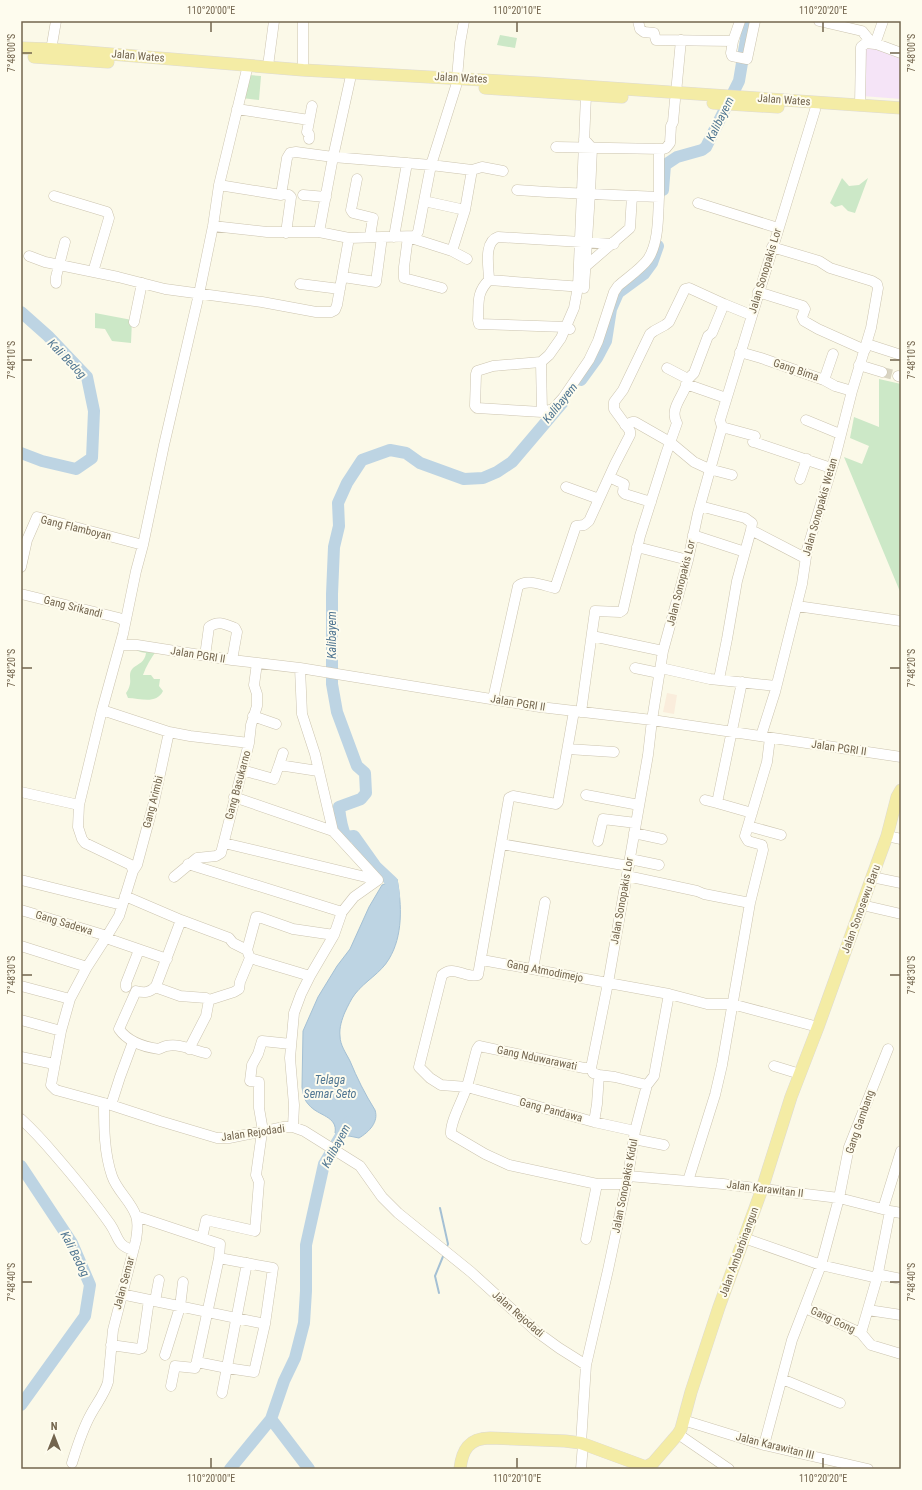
<svg xmlns="http://www.w3.org/2000/svg" width="922" height="1490" font-family="'Roboto Condensed',sans-serif">
  <style>
    .commercial { fill: #faeddc }
    .education { fill: #f5e4f7 }
    .green { fill: #cce8c7 }
    .water { fill: #bdd4e3; stroke: #a4c0d4 }
    .lines { fill: none; stroke-linecap: round; stroke-linejoin: round }
    .stream { stroke: #a4c0d4; stroke-width: 2 }
    .river { stroke: #bdd4e3; stroke-width: 12 }
    .minor-tunnel { stroke: #d9d4c2; stroke-width: 10; stroke-dasharray: 10 5; stroke-linecap: butt }
    .minor-casing { stroke: #ccc4af; stroke-width: 11 }
    .major-casing { stroke: #dddad5; stroke-width: 13 }
    .minor { stroke: #fff; stroke-width: 10 }
    .major { stroke: #f4eca5; stroke-width: 12 }
    .ticks { fill: none; stroke: #73654e; stroke-width: 1.5 }
    .labels { text-anchor: middle; dominant-baseline: central; stroke-width: 4; stroke-linejoin: round; paint-order: stroke }
    .street-label { font-size: 11px; fill: #73654e; stroke: #fefcee }
    .water-label { font-size: 12px; font-style: italic; fill: #507692; stroke: #fefcee }
    .neatline { fill: none; stroke: #73654e; stroke-width: 1.5 }
    .ticks-label { font-size: 10px; text-anchor: middle; fill: #73654e }
  </style>
  <rect width="100%" height="100%" fill="#fbf9e8"/>
  <path class="commercial" d="M667 693 677 695 674 714 663 712Z"/>
  <path class="education" d="M870 45 901 55V99L862 96V49Z"/>
  <path class="green" d="M500 35 517 38 515 48 497 45Z
    M249 75 261 76 259 100 242 98Z
    M842 178 849 186 859 185 868 178 855 213 848 211 842 205 835 207 830 203Z
    M95 313 132 320 131 343 112 341 105 329 95 328Z
    M879 379 901 384V594L844 457 862 464 869 446 850 438 854 417 879 427Z
    M134 640 151 645 157 650C151 658 146 666 143 675H151L154 679H160L159 686 163 691C156 705 140 698 128 698L126 693C128 690 129 688 130 684 131 678 128 673 133 668 138 664 145 662 146 653 137 652 133 649 134 640Z"/>
  <path class="water" d="M397 879C402 905 403 936 389 959 381 973 365 981 355 994 351 999 348 1006 345 1012 342 1019 339 1028 340 1036 340 1045 346 1053 350 1061 357 1078 365 1094 375 1110 379 1122 369 1132 359 1138L349 1136 342 1137 335 1133C338 1116 318 1116 309 1105 304 1100 303 1094 302 1087L303 1031 318 997 337 966 350 949 369 907 382 885Z"/>
  <g class="lines">
    <path class="stream" d="M440 1208 448 1244 446 1249
      M439 1293 435 1276 444 1254"/>
    <path class="river" d="M663 190 665 165 677 157 702 150 706 147 739 81 749 21
      M21 312 48 336 87 377 94 411 92 458 76 469 42 461 21 453
      M581 380 597 358 606 341 611 309 618 293 644 274 652 263 658 246
      M394 896 392 882 376 867 354 836 346 837C341 827 340 817 339 807L361 799 366 793 365 773 357 766 337 712 332 684V594L334 547 339 526 338 503 347 483 362 460 390 450 406 453 420 463 464 479 483 478 497 472 512 462 563 402
      M21 1166 72 1243 90 1285 85 1316 21 1405
      M271 1419 284 1381 295 1358 304 1323 306 1291V1245L324 1164 349 1122
      M230 1469 271 1419 309 1469"/>
    <path class="minor-tunnel" d="M882 372 898 376"/>
    <g class="minor-casing">
      <path id="minor" d="M303 21V70
        M638 21 640 29 644 32 654 33 656 40 733 41 740 21
        M819 21 862 31 871 42 901 53
        M733 41 731 53 732 56 747 59 755 21
        M50 56 56 21
        M268 66 274 21
        M457 78 460 43 464 21
        M676 93 681 40
        M586 95 578 287 574 308 561 338 549 355 541 362 493 366 477 371 476 374 475 406 477 408 542 412 553 409 563 398 589 360 598 341 614 292 618 286C627 278 642 268 648 259 659 243 658 215 659 197
        M860 105 861 47 866 43 875 44 883 21
        M237 109 309 120
        M309 139V134L307 132 312 106
        M556 147 663 149 666 148 670 143 671 126 673 122 675 100
        M357 179 351 210 353 213 373 218 370 236
        M219 185 281 195 287 158 290 153 296 152 333 157 431 165 472 170 482 167 503 171
        M517 190 547 192 659 197V150
        M281 194 289 195 291 197 286 233
        M303 195 326 197
        M54 196 107 212 109 218 93 272
        M424 201 465 210
        M698 203 778 228
        M213 226 267 232H319L349 238 415 236 418 232 431 165 456 86
        M319 232 333 157 350 80
        M394 237 407 163
        M408 237 404 267V278L442 288
        M408 237 452 251 467 259
        M452 251 465 210 472 170
        M29 256 45 262 118 277 165 289 262 302 316 312H331L335 310 337 305 349 238
        M586 266 630 228 632 196
        M343 277 376 282 382 237
        M489 280 583 287
        M56 283V277L65 242
        M300 284 340 289
        M584 288 590 193 592 148 584 139
        M758 292 803 306 805 309 802 317 804 321 818 329 865 350
        M134 322 142 283
        M570 329 566 327 479 324 478 320C479 303 476 293 489 280 489 268 483 242 498 237L614 244
        M867 344 901 355
        M740 352 761 358 824 380 835 386 852 391
        M541 362 542 412
        M859 365 882 372
        M898 376 901 377
        M688 379 694 373 708 336 712 333 724 304
        M824 380 833 354
        M686 384 726 398
        M806 420 840 434
        M625 425 632 422H635L670 442 694 462 709 469 732 475
        M722 427 755 436 753 442 757 443 831 468
        M609 477 624 484 623 492 625 494 651 502
        M800 479 807 459
        M566 487 599 499
        M700 506 745 518 752 523 751 530 737 581 727 639 719 679
        M751 530 805 558
        M693 535 745 552
        M637 547 688 560
        M21 567 27 540 37 517 143 545
        M21 594 119 618 125 621
        M797 606 901 621
        M592 636 663 651
        M120 645H137L232 660 300 668 540 707 652 720 901 757
        M205 656 209 627C218 620 225 624 235 628L237 632 232 660
        M300 668 302 714 315 754 333 831 378 880
        M635 668 659 673
        M661 668 710 679 776 686
        M493 699 518 586C527 578 545 586 555 588L576 526 584 525 589 521 615 464 630 435V431L614 409V402L623 390 650 334 654 331 665 325 669 322 685 289 689 288 724 304 751 315
        M102 710 169 732 190 736 249 743
        M574 711 558 802 556 804 513 796 509 798 478 975C466 979 453 964 442 975L419 1067 430 1078 441 1085 467 1087 594 1122 635 1131
        M581 712 595 611 620 612 623 610 640 536 666 454 677 423C668 408 686 394 688 379L667 368
        M253 716 276 724
        M169 732 154 802 137 865 133 871 119 916 107 936 87 967 70 999 61 1031 51 1085 56 1090 111 1105 160 1121 217 1138H229L284 1127H293L304 1131 360 1166 382 1197 398 1213 471 1272 537 1332 559 1348 586 1365
        M761 736 775 692 802 584 807 550 836 454 852 391 871 328 878 288 877 284 872 281 830 268 819 261 772 247
        M568 749 614 752
        M279 765 283 753
        M242 770 274 779 279 765 318 771
        M21 792 79 805
        M586 795 639 805
        M234 797 333 831
        M705 800 717 803 742 682
        M717 803 752 813
        M748 826 781 835
        M634 833 662 839
        M887 836 901 839
        M598 841 603 819 636 823
        M224 843 378 880
        M501 844 629 866
        M630 859 659 865
        M188 864 342 912
        M133 871 131 865 85 843 82 839 78 827 79 805 102 710 123 634 136 571 143 545 164 445 199 294 213 226 219 185 248 65
        M627 876 697 891 704 894 750 903
        M174 877 197 858 216 856 221 853 249 743 251 725 257 706V694L254 685 257 663
        M872 877 901 883
        M21 880 122 905
        M125 896 181 920 229 938 233 943 247 950
        M862 905 901 914
        M21 910 107 936
        M181 920 156 986C150 993 144 993 136 991L119 1029C128 1042 144 1047 159 1049 174 1040 191 1050 206 1053
        M106 938 167 959
        M21 946 87 967
        M482 960 669 994 707 1004H732L818 1027
        M533 969 545 902
        M310 976 250 958 247 950 256 917H259L293 929 334 935
        M21 986 70 999
        M126 987V983L139 950
        M155 987 180 996 206 998 209 1000
        M21 1020 61 1031
        M189 1049 206 1016 209 1000 234 992 239 989 240 982 250 958
        M21 1057 54 1064
        M774 1066 800 1074
        M591 1068 608 983 648 755 652 720 663 651 688 560 698 513 722 427 720 420 815 110
        M591 1068H584L479 1046 477 1049C473 1062 471 1074 467 1086 463 1100 450 1121 451 1134L485 1154 509 1165 597 1184H626
        M591 1068 593 1073 599 1075 615 1077 647 1085
        M111 1105 120 1077 133 1042
        M21 1119C33 1130 44 1142 55 1155 74 1177 93 1200 110 1224 119 1237 116 1245 133 1250
        M594 1122 597 1104 599 1075
        M293 1127 294 1105 290 1058 294 1013 301 994 310 976 334 935 342 912 354 897 378 880
        M263 1131 259 1108V1082L250 1081 252 1065 258 1054 262 1041 291 1044
        M634 1139 664 1145
        M628 1176 723 1184 839 1198 890 1211 901 1213
        M688 1181 715 1095 722 1065 750 903 763 850 762 845 748 841 745 836 767 762 770 738
        M883 1209 901 1151
        M136 1216 220 1244 219 1258 196 1365 195 1368 175 1366 171 1386
        M202 1238 206 1220 255 1231 259 1182 256 1175 262 1132
        M744 1238 821 1265 877 1278
        M586 1239 597 1184
        M877 1274 901 1279
        M121 1294 265 1324
        M155 1301 159 1280
        M805 1308 861 1333 871 1345 901 1354
        M868 1310 901 1315
        M861 1333 877 1278 890 1211
        M111 1345 139 1349 142 1348 149 1300
        M165 1355 180 1307 183 1282
        M197 1362 227 1368 254 1372 265 1324 273 1268 219 1258
        M782 1379 840 1403
        M222 1393 247 1263
        M683 1420 764 1445 868 1469
        M678 1434 729 1469
        M581 1443 586 1365 608 1270 628 1176 635 1131 647 1085 654 1076 669 994
        M764 1445 792 1340 821 1265 839 1198 849 1147 888 1049
        M72 1463C77 1447 82 1430 91 1414 97 1403 105 1393 108 1382L113 1330 136 1240C137 1232 139 1224 136 1216 131 1201 117 1191 112 1176 104 1153 104 1127 104 1103
        M581 1469 583 1444"/>
    </g>
    <g class="major-casing">
      <path id="major" d="M21 48 50 49 303 70 537 83 901 108
        M34 57 108 62
        M485 88 622 97
        M713 103 778 107
        M460 1469C462 1450 469 1438 490 1438L565 1441 581 1443 646 1467 653 1463 678 1434 681 1429 691 1392 719 1307 762 1189 791 1097 818 1027 872 877 887 836 897 797 901 790"/>
    </g>
    <use href="#minor" class="minor"/>
    <use href="#major" class="major"/>
  </g>
  <path class="ticks" d="M211 22V32M517 22V32M823 22V32M22 53H32M890 53H900M22 360H32M890 360H900M22 668H32M890 668H900M22 975H32M890 975H900M22 1282H32M890 1282H900M211 1458V1468M517 1458V1468M823 1458V1468"/>
  <g class="labels">
    <g class="street-label">
      <text transform="translate(138 56) rotate(5)">Jalan Wates</text>
      <text transform="translate(461 78) rotate(3)">Jalan Wates</text>
      <text transform="translate(784 100) rotate(4)">Jalan Wates</text>
      <text transform="translate(765 271) rotate(-73)">Jalan Sonopakis Lor</text>
      <text transform="translate(796 370) rotate(19)">Gang Bima</text>
      <text transform="translate(820 507) rotate(-74)">Jalan Sonopakis Wetan</text>
      <text transform="translate(76 528) rotate(14)">Gang Flamboyan</text>
      <text transform="translate(681 583) rotate(-76)">Jalan Sonopakis Lor</text>
      <text transform="translate(73 607) rotate(14)">Gang Srikandi</text>
      <text transform="translate(198 655) rotate(9)">Jalan PGRI II</text>
      <text transform="translate(518 703) rotate(9)">Jalan PGRI II</text>
      <text transform="translate(839 748) rotate(8)">Jalan PGRI II</text>
      <text transform="translate(238 785) rotate(-75)">Gang Basukarno</text>
      <text transform="translate(153 802) rotate(-76)">Gang Arimbi</text>
      <text transform="translate(622 901) rotate(-80)">Jalan Sonopakis Lor</text>
      <text transform="translate(861 909) rotate(-70)">Jalan Sonosewu Baru</text>
      <text transform="translate(64 923) rotate(17)">Gang Sadewa</text>
      <text transform="translate(545 971) rotate(11)">Gang Atmodimejo</text>
      <text transform="translate(537 1058) rotate(12)">Gang Nduwarawati</text>
      <text transform="translate(551 1110) rotate(15)">Gang Pandawa</text>
      <text transform="translate(860 1122) rotate(-71)">Gang Gambang</text>
      <text transform="translate(253 1133) rotate(-8)">Jalan Rejodadi</text>
      <text transform="translate(625 1186) rotate(-79)">Jalan Sonopakis Kidul</text>
      <text transform="translate(765 1189) rotate(7)">Jalan Karawitan II</text>
      <text transform="translate(739 1252) rotate(-70)">Jalan Ambarbinangun</text>
      <text transform="translate(124 1283) rotate(-75)">Jalan Semar</text>
      <text transform="translate(518 1314) rotate(41)">Jalan Rejodadi</text>
      <text transform="translate(833 1320) rotate(25)">Gang Gong</text>
      <text transform="translate(775 1446) rotate(14)">Jalan Karawitan III</text>
    </g>
    <g class="water-label">
      <text transform="translate(720 119) rotate(-64)">Kalibayem</text>
      <text transform="translate(67 359) rotate(46)">Kali Bedog</text>
      <text transform="translate(560 403) rotate(-51)">Kalibayem</text>
      <text transform="translate(332 635) rotate(-90)">Kalibayem</text>
      <text x="330" y="1080">Telaga<tspan x="330" dy="14">Semar Seto</tspan></text>
      <text transform="translate(336 1146) rotate(-62)">Kalibayem</text>
      <text transform="translate(75 1254) rotate(63)">Kali Bedog</text>
    </g>
  </g>
  <rect width="922" height="1490" fill="none" stroke="#fefcee" stroke-width="44"/>
  <g transform="translate(54 1436)" stroke="#fefcee" stroke-width="3" paint-order="stroke">
  <path d="M0-3L7 15L0 10L-7 15Z" fill="#73654e"/>
  <text y="-6" font-size="11" font-weight="bold" text-anchor="middle" fill="#73654e">N</text>
  </g>
  <rect x="22" y="22" width="878" height="1446" class="neatline"/>
  <g class="ticks-label">
    <text x="211" y="14">110°20'00"E</text>
    <text x="517" y="14">110°20'10"E</text>
    <text x="823" y="14">110°20'20"E</text>
    <text transform="translate(11 53) rotate(-90)" y="4">7°48'00"S</text>
    <text transform="translate(911 53) rotate(-90)" y="4">7°48'00"S</text>
    <text transform="translate(11 360) rotate(-90)" y="4">7°48'10"S</text>
    <text transform="translate(911 360) rotate(-90)" y="4">7°48'10"S</text>
    <text transform="translate(11 668) rotate(-90)" y="4">7°48'20"S</text>
    <text transform="translate(911 668) rotate(-90)" y="4">7°48'20"S</text>
    <text transform="translate(11 975) rotate(-90)" y="4">7°48'30"S</text>
    <text transform="translate(911 975) rotate(-90)" y="4">7°48'30"S</text>
    <text transform="translate(11 1282) rotate(-90)" y="4">7°48'40"S</text>
    <text transform="translate(911 1282) rotate(-90)" y="4">7°48'40"S</text>
    <text x="211" y="1482">110°20'00"E</text>
    <text x="517" y="1482">110°20'10"E</text>
    <text x="823" y="1482">110°20'20"E</text>
  </g>
</svg>
